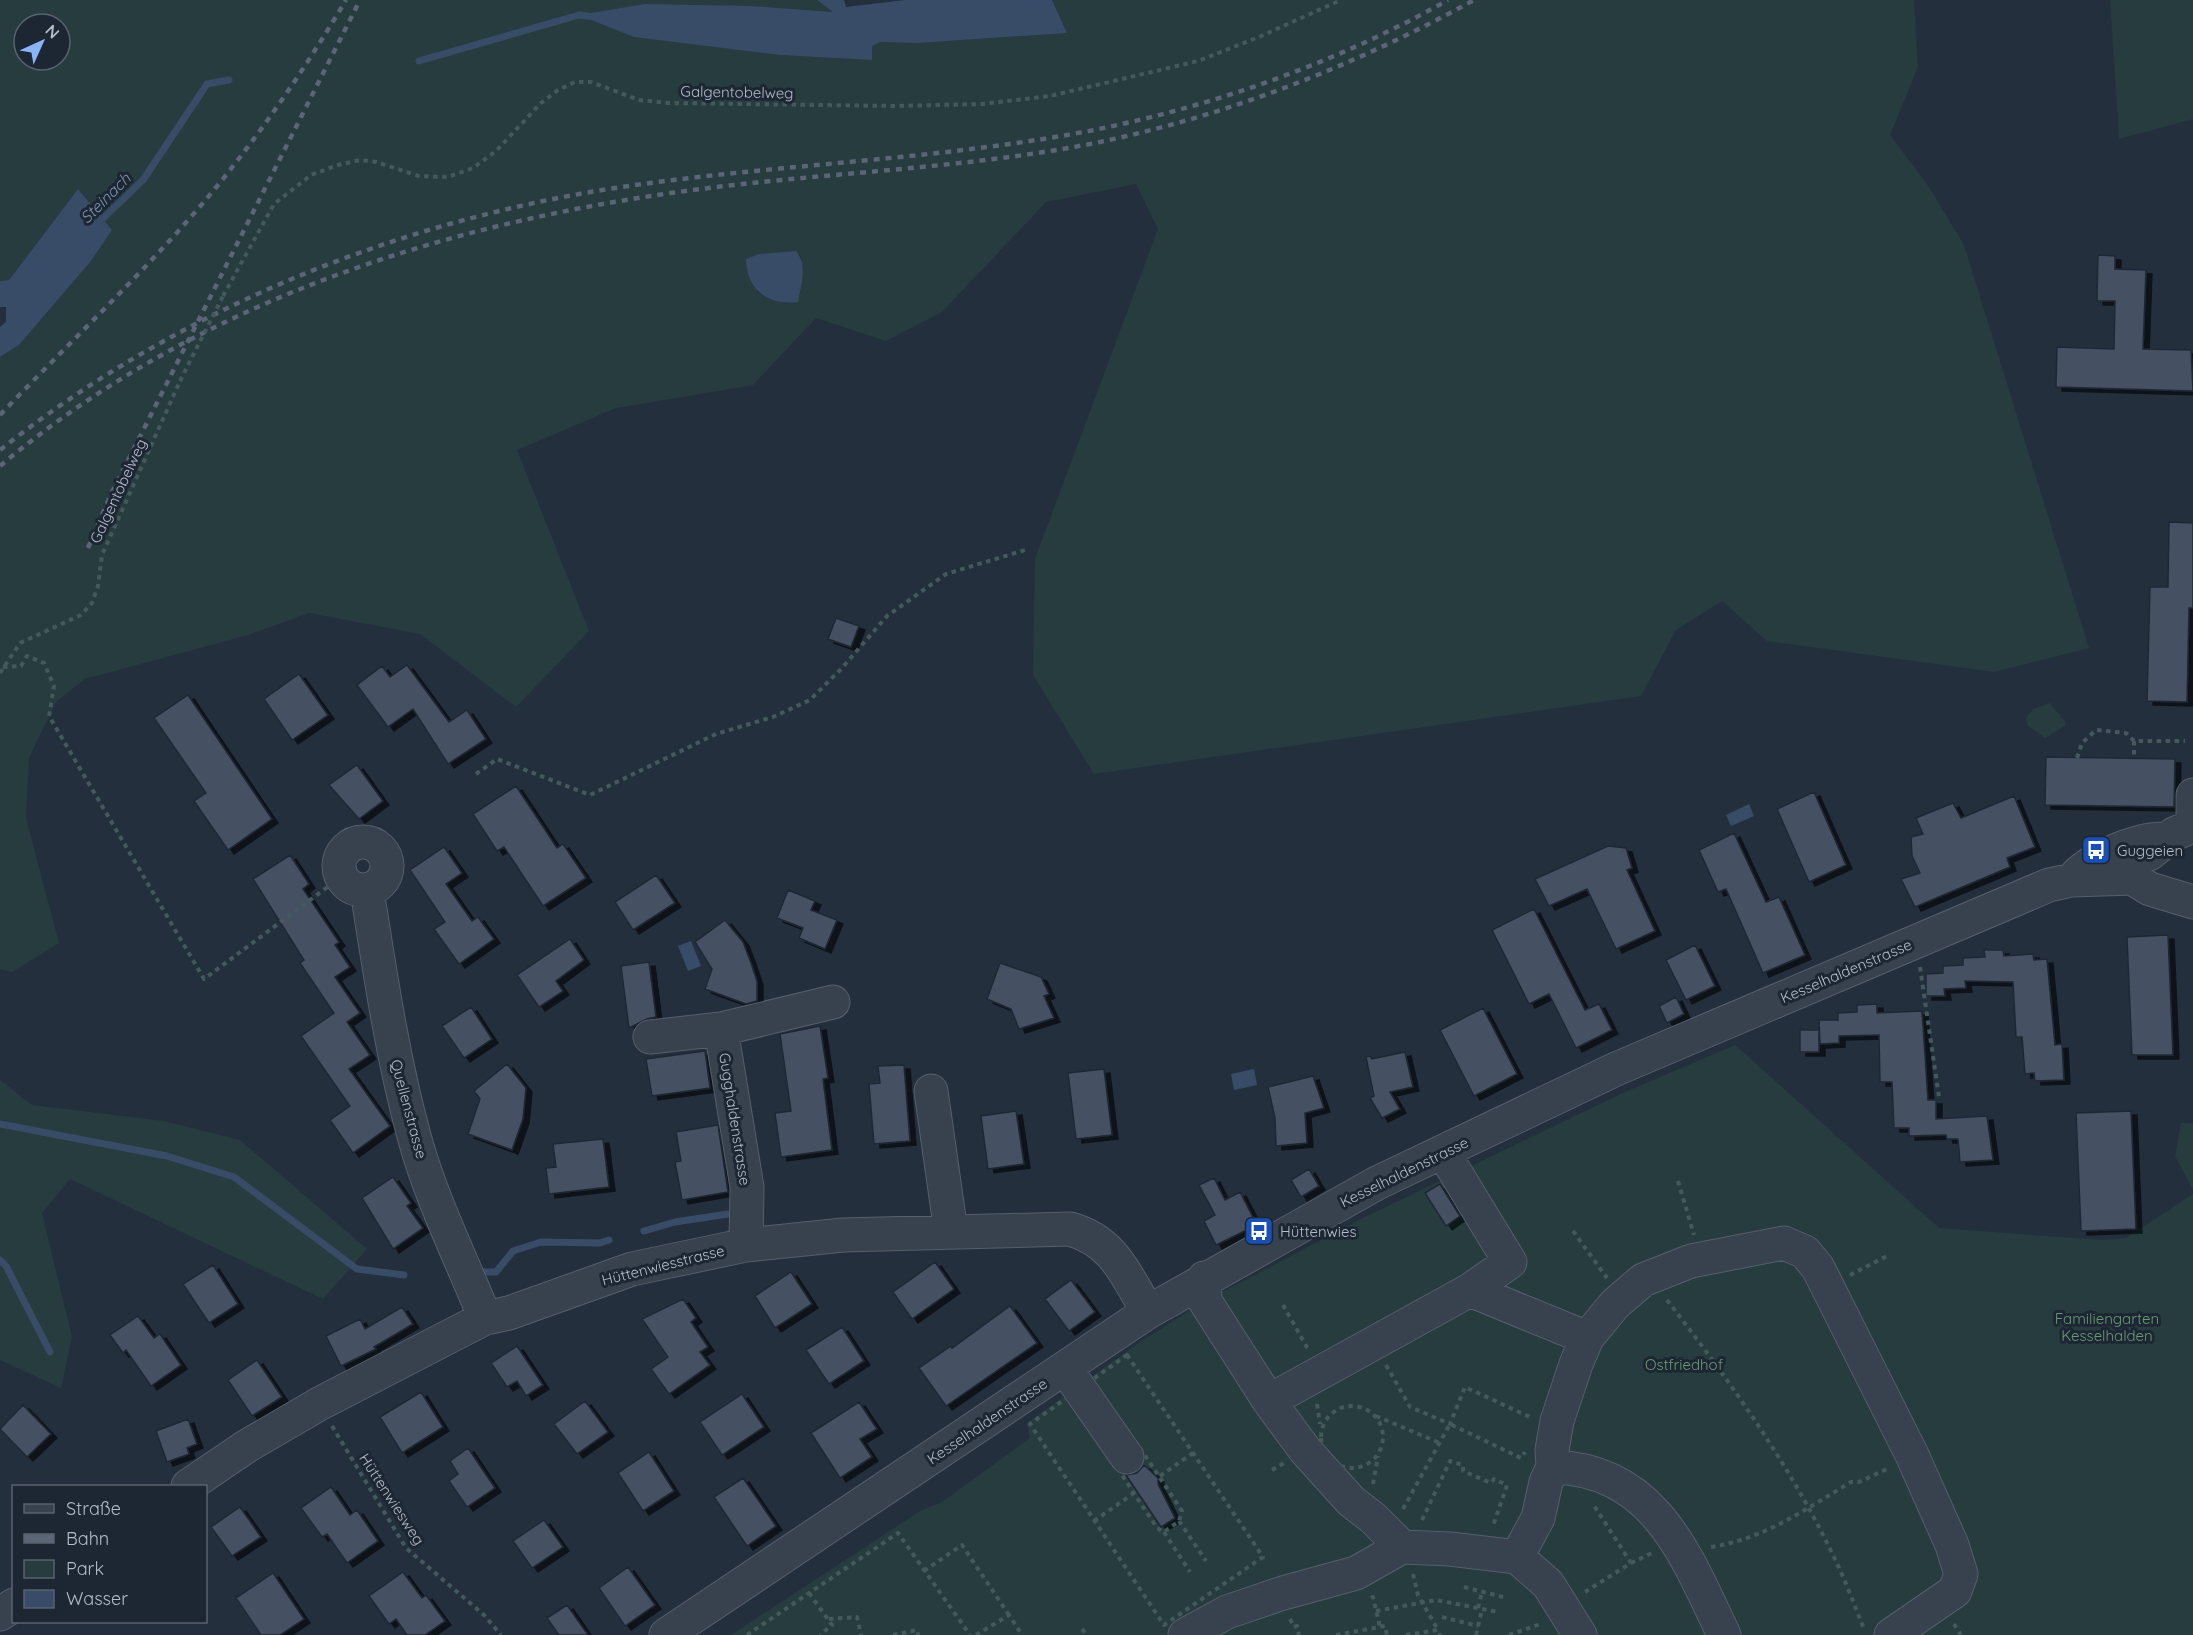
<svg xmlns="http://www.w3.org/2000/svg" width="2193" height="1635" font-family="Quicksand,sans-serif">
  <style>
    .green { fill: #263c3f; fill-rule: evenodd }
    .water { fill: #394c67 }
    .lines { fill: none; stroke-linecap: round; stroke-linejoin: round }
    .stream { stroke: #394c67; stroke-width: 7 }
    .building { fill: #455162; stroke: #1f2835; stroke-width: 1.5; filter: url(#shadow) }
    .minor-casing { stroke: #565f6c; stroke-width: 35 }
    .path { stroke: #44595c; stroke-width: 4; stroke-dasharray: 4.5 4.5; stroke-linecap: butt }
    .minor { stroke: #38414e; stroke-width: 33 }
    .rail { stroke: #5a6575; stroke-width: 4.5; stroke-dasharray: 6 6; stroke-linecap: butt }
    .path-bridge { stroke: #44595c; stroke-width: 4; stroke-dasharray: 4.5 4.5; stroke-linecap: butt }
    .labels { text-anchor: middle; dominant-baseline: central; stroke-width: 6; stroke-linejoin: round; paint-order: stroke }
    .street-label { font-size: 15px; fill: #b4bcc9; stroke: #1d2633 }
    .poi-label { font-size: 15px; fill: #b4bcc9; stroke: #1d2633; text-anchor: start }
    .park-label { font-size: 15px; fill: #6b9a76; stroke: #1d2633 }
    .water-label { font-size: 16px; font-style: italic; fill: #7c92b1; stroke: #1d2633 }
  </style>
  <defs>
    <filter id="shadow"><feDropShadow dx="6" dy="4" stdDeviation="0" flood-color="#0009"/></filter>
  </defs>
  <rect width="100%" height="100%" fill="#242f3e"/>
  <path class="green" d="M0 0H817L834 12C751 6 662 0 581 15L711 45 780 55 872 60V45L880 42 917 43 1067 33 1052 0H1914L1918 67 1890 135 1929 187 1964 245 2089 648 1994 672 1767 641 1722 601 1676 630 1641 696 1094 774 1033 675 1035 559 1158 229 1136 184 1046 202 942 312 886 341 816 318 753 385 616 408 517 450 589 631 516 707 420 634 309 613 248 635 85 679 56 702 29 758 26 818 59 943 12 972 0 969V357L19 345 91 261 112 230 78 189 9 280 0 281ZM24 24H60V60H24ZM796 251 802 258 787 304 757 292 759 254Z
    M2110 0H2193V119L2119 139Z
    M2050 703 2065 721V726L2045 738 2028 726 2026 718 2033 709Z
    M1735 1045 1939 1228 2102 1240 2126 1238 2193 1194V1635H731L920 1511 942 1502 1030 1438 1027 1423 1140 1342 1205 1301 1365 1217 1625 1092Z
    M0 1080 32 1105 164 1121 240 1140 367 1249 323 1299 70 1179 42 1213 72 1337 61 1388 0 1360Z
    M2181 1123H2193V1190L2175 1156Z"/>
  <path class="water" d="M817 0H844L846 7 905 0H1052L1067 33 917 43 880 42 872 46V60L780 55 634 37 579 15 645 4 750 6 833 12Z
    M78 189 112 230 91 261 19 345 0 357V327L6 322V307H0V281L9 280Z
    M796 251C808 264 801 285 798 302 768 306 746 289 746 259L759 254Z
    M1749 804 1754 816 1731 826 1726 815Z
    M691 941 701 966 688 971 678 946Z
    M1254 1069 1257 1085 1234 1090 1231 1074Z"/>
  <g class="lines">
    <path class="stream" d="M419 61 579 15 588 16
      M96 225 143 180 207 84 229 80
      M0 1124 167 1156 234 1177 357 1269 404 1275
      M644 1231 675 1222 728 1214
      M0 1260 6 1266 50 1352
      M484 1272H496L513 1251 541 1242 600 1243 609 1240"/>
  </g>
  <path class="building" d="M2098 255 2115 256V269L2146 270 2143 349 2191 350 2193 391 2056 387 2057 347 2114 349 2115 301H2097Z
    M2169 522 2193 523V608H2189L2187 702 2147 701 2150 587H2168Z
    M836 618 859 626 851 647 828 639Z
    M407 665 449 722 467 710 486 739 448 764 413 709 388 727 357 685 382 666 390 677Z
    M299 674 328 715 292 740 264 699Z
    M188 695 272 819 228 850 194 801 206 793 154 718Z
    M2046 757 2175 759 2174 807 2045 805Z
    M357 765 383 801 359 819 329 785Z
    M516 786 557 848 563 844 586 878 543 906 504 847 497 851 473 814Z
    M1814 792 1846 865 1809 882 1777 809Z
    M2014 796 2035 847 2007 858 2010 867 1915 907 1901 879 1920 873 1912 856 1911 837 1923 834 1916 818 1953 803 1961 818Z
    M1734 833 1766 902 1779 897 1805 955 1763 973 1726 889 1718 892 1699 850Z
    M1608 846 1626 848 1632 868 1627 870 1655 931 1616 949 1587 889 1549 906 1535 879Z
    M444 847 462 873 446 884 472 921 478 917 494 939 459 964 434 929 445 922 410 870Z
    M290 855 309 884 303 889 339 942 335 945 350 967 335 977 360 1013 347 1022 370 1055 349 1069 390 1126 353 1153 330 1120 350 1106 301 1036 334 1013 300 963 304 960 253 879Z
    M656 875 675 903 633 930 615 902Z
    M788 890 815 901 811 910 837 920 825 949 799 938 803 928 777 918Z
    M1534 909 1585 1010 1599 1004 1612 1030 1576 1048 1549 994 1529 1004 1492 930Z
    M725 920 743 942 751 963 757 981V1001L746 1004 705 989 712 969 695 942Z
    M2168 935 2173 1055H2132L2127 937Z
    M570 939 584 960 556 981 563 991 539 1007 517 975Z
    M1695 945 1715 986 1686 1000 1666 960Z
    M1984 950H2003L2004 956 2033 954 2034 960 2047 959 2055 1045 2062 1044 2064 1080 2035 1081 2034 1073 2025 1074 2022 1037H2016L2013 982 1965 981 1966 988 1944 989 1945 996H1926V974L1943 973V966L1963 965V958L1985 957Z
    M649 962 656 1017 647 1019 629 1028 621 966Z
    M1000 963 1041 977 1049 994 1044 996 1054 1018 1019 1029 1011 1009 987 999Z
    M1676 997 1684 1014 1667 1023 1659 1006Z
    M1877 1004V1013L1922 1011 1928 1100H1936V1119L1987 1116 1993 1160 1960 1162 1958 1139H1947L1946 1135 1909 1136V1128H1894L1892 1082H1880L1879 1035 1839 1036V1043L1820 1044 1819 1020H1838V1013L1857 1012V1005Z
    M471 1007 492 1039 464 1058 442 1026Z
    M1483 1008 1517 1074 1474 1096 1440 1030Z
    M820 1026 828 1078 823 1079 832 1150 781 1157 775 1113 791 1111 780 1034Z
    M1800 1030H1819V1052H1800Z
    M705 1051 710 1088 652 1096 646 1059Z
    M1405 1052 1413 1087 1390 1092 1400 1109 1382 1118 1370 1098 1374 1096 1366 1057 1370 1056 1372 1059Z
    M507 1064 526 1088 523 1119 512 1150 468 1134 480 1099 474 1091Z
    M904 1065 910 1141 874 1144 869 1084 880 1083 878 1066Z
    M1104 1069 1112 1135 1076 1139 1068 1073Z
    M1313 1076 1324 1108 1305 1113 1307 1143 1276 1146 1275 1118 1268 1087Z
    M1016 1111 1024 1164 988 1169 981 1116Z
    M2131 1111 2136 1229 2081 1231 2076 1113Z
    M718 1125 728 1192 682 1200 675 1162 681 1161 676 1132Z
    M603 1139 609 1187 549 1194 546 1168 556 1167 553 1144Z
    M1309 1169 1319 1186 1301 1197 1291 1180Z
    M393 1177 411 1203 407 1206 423 1228 393 1249 362 1198Z
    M1214 1178 1225 1200 1240 1192 1257 1225 1216 1245 1204 1221 1215 1215 1199 1185Z
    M1440 1184 1460 1216 1446 1226 1425 1193Z
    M935 1262 954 1289 912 1319 893 1292Z
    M213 1265 238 1304 209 1323 183 1284Z
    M791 1272 812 1304 775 1328 755 1296Z
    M1071 1280 1095 1312 1069 1331 1045 1299Z
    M683 1299 696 1318 691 1322 708 1347 700 1352 710 1365 669 1394 651 1369 668 1357 642 1319Z
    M1010 1306 1037 1343 946 1406 919 1368 951 1346 952 1348Z
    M402 1307 413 1324 374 1347 376 1349 341 1366 326 1336 360 1319 365 1329Z
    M138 1316 154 1338 160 1334 181 1365 151 1386 126 1350 123 1353 110 1335Z
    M842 1327 864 1361 829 1384 806 1350Z
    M517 1346 543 1385 526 1396 517 1381 507 1387 491 1363Z
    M257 1360 282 1397 252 1416 228 1380Z
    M421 1392 443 1427 402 1453 380 1417Z
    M742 1394 764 1427 722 1455 700 1422Z
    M585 1401 608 1432 577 1454 554 1424Z
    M859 1402 877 1429 860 1439 872 1457 840 1478 811 1433Z
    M23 1405 51 1434 27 1457 0 1429Z
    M188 1419 197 1444 187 1448 189 1454 167 1462 156 1431Z
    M468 1448 495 1488 467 1507 449 1481 458 1474 450 1461Z
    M649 1452 674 1491 643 1511 618 1473Z
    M1144 1465 1158 1478V1484L1175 1518 1161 1527 1126 1475 1137 1473Z
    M743 1478 776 1526 747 1546 714 1497Z
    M331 1487 350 1515 357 1510 378 1541 347 1563 327 1534 322 1537 301 1508Z
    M240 1507 261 1537 232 1556 211 1527Z
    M544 1520 563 1547 532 1568 513 1541Z
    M628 1567 655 1605 625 1626 599 1588Z
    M403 1572 422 1598 426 1595 445 1621 425 1635H407L396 1619 389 1624 369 1596Z
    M273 1573 304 1619 280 1635H261L236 1598Z
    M567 1605 588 1635H559L547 1618Z"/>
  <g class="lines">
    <g class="minor-casing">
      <path id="minor" d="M2193 795V815
        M339 866a24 24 0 1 1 48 0a24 24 0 1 1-48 0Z
        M2149 854 2174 834 2193 826
        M2132 878 2150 889 2193 902
        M2072 880C2089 858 2138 838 2166 839
        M367 890C380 973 392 1055 414 1136 431 1199 461 1258 485 1318
        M721 1029 747 1187 746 1245
        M650 1037 721 1029 833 1002
        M931 1091 951 1232
        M1443 1152 1510 1262 1470 1290
        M1072 1378 1127 1457
        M1269 1401 1470 1290 1587 1338
        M1553 1467C1655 1470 1686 1555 1724 1635
        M188 1486 247 1446 319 1404 485 1318 509 1313 632 1269 746 1245 843 1235 1070 1229C1114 1241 1126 1275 1148 1312
        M1402 1547 1450 1549 1517 1557 1548 1584 1580 1635
        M1517 1557 1538 1518 1546 1482 1553 1467 1552 1450 1557 1421 1576 1364 1587 1338 1615 1304 1643 1280 1691 1261 1784 1243 1805 1252 1818 1268 1912 1455 1952 1545 1961 1574 1955 1591 1891 1635
        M0 1614 14 1605
        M666 1635 1148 1312 1377 1183 1616 1069 2049 885 2072 880 2132 878
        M1185 1635 1227 1612 1283 1593 1356 1573 1402 1547 1373 1518 1351 1501 1305 1450 1269 1401 1205 1301 1204 1278"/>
    </g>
    <path class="path" d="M223 296 274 204 311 175 338 165 360 160 376 162 419 176 448 177 473 168 496 151 541 103 558 90 575 82H591L639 100 669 103 896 106 982 104 1050 96 1198 61 1259 37 1341 0
      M3 667 21 666 27 656 44 663 54 686 49 716 204 979 341 877
      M0 673 20 643 81 615 92 603 98 586 102 555 180 381
      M2134 741V758
      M2077 758 2082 743 2096 730 2126 733 2134 741H2185
      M476 774 497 759 590 795 716 734 773 717 810 700 842 668 887 616 946 574 1025 550
      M1920 967 1939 1097
      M1678 1181 1694 1235
      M1573 1231 1607 1278
      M1850 1275 1889 1255
      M1667 1300C1728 1379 1788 1462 1832 1553 1844 1577 1854 1604 1864 1629
      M1283 1305 1309 1351
      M1127 1355 1263 1557 1164 1625 1030 1424Z
      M1386 1365 1410 1407 1450 1424 1465 1387 1530 1417
      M1317 1404 1320 1424
      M1321 1437a31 31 0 1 1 62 0a31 31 0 1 1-62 0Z
      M1376 1416 1440 1443
      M332 1426 406 1548 484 1615 501 1635
      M1140 1448 1182 1511 1179 1521 1164 1532 1157 1528 1116 1466Z
      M1272 1470 1284 1463
      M1160 1476 1193 1453
      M1373 1484 1378 1456
      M1403 1509 1450 1424 1521 1458 1525 1452
      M1422 1520 1450 1461 1463 1465V1471L1491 1483 1494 1479 1507 1485 1493 1526
      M1094 1521 1134 1493
      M1179 1521 1206 1561
      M1164 1532 1190 1572
      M1711 1547C1764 1539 1806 1509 1851 1482H1859L1889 1468
      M1631 1563 1652 1553
      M924 1571 962 1545 1009 1615
      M1413 1574 1418 1595 1438 1630
      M1464 1587 1507 1598
      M1585 1592 1631 1563 1593 1504
      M809 1593 832 1625 820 1635
      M1371 1598 1373 1597 1380 1627
      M1478 1608 1482 1592
      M1376 1611 1436 1600 1498 1612
      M1442 1617 1478 1626
      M829 1619 857 1617 861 1635
      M1290 1619 1294 1627 1297 1626 1299 1635
      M1954 1624 1961 1635
      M1082 1629 1087 1635
      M747 1635 898 1533 970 1635
      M893 1635 917 1630 918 1635
      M976 1635 1009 1615 1022 1635
      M1336 1635 1385 1626 1387 1635
      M1406 1635 1438 1630 1440 1635
      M1476 1635 1482 1609
      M1509 1635 1543 1623"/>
    <use href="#minor" class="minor"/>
    <path class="rail" d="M0 415C63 349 129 287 190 218 249 151 300 77 346 0
      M0 450C172 314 380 228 596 191 761 164 929 162 1094 130 1217 105 1338 62 1448 0
      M0 466C196 302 443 223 693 190 828 172 966 169 1100 142 1232 114 1356 65 1474 0
      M88 548 111 494 360 0"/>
    <path class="path-bridge" d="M180 381 223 296"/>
  </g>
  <defs>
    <g id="bus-square" transform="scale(1.5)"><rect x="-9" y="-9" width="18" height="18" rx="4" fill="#1a4fb4" stroke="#1d2633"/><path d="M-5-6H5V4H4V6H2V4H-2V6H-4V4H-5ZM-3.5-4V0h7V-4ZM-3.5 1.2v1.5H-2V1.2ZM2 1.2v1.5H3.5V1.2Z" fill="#fff"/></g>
  </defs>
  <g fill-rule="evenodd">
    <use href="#bus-square" x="2096" y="850"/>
    <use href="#bus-square" x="1259" y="1231"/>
  </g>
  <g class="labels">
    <g class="street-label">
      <text transform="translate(737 92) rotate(1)">Galgentobelweg</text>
      <text transform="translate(118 491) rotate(-65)">Galgentobelweg</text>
      <text transform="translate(1846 971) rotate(-23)">Kesselhaldenstrasse</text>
      <text transform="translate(409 1109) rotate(75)">Quellenstrasse</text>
      <text transform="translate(735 1119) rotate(81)">Gugghaldenstrasse</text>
      <text transform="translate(1404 1172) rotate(-26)">Kesselhaldenstrasse</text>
      <text transform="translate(663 1265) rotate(-14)">Hüttenwiesstrasse</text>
      <text transform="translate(987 1421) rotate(-34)">Kesselhaldenstrasse</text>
      <text transform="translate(392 1499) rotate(57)">Hüttenwiesweg</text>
    </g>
    <g class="poi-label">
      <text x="2117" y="850">Guggeien</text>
      <text x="1280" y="1231">Hüttenwies</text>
    </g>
    <g class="park-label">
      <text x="2107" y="1318">Familiengarten<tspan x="2107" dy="17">Kesselhalden</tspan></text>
      <text x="1684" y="1364">Ostfriedhof</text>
    </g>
    <g class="water-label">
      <text transform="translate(105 198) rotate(-45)">Steinach</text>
    </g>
  </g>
  <rect x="12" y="1485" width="195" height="138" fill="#1d2633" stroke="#59626f" stroke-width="1.5"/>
  <rect x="24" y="1504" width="30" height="9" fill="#38414e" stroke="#59626f" stroke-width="1.5"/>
  <text x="66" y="1515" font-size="18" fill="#b4bcc9">Straße</text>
  <rect x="24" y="1534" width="30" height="9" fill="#5a6575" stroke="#59626f" stroke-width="1.5"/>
  <text x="66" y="1545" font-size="18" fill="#b4bcc9">Bahn</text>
  <rect x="24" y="1560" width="30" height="18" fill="#263c3f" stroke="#59626f" stroke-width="1.5"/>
  <text x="66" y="1575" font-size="18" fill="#b4bcc9">Park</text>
  <rect x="24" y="1590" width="30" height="18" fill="#394c67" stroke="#59626f" stroke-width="1.5"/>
  <text x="66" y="1605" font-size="18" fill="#b4bcc9">Wasser</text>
  <g transform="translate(42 42) rotate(45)"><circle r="28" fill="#1d2633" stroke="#59626f" stroke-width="1.5"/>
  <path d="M0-4.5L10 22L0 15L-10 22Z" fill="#8ab4f8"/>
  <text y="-9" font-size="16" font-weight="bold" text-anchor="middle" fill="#b4bcc9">N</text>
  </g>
</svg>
